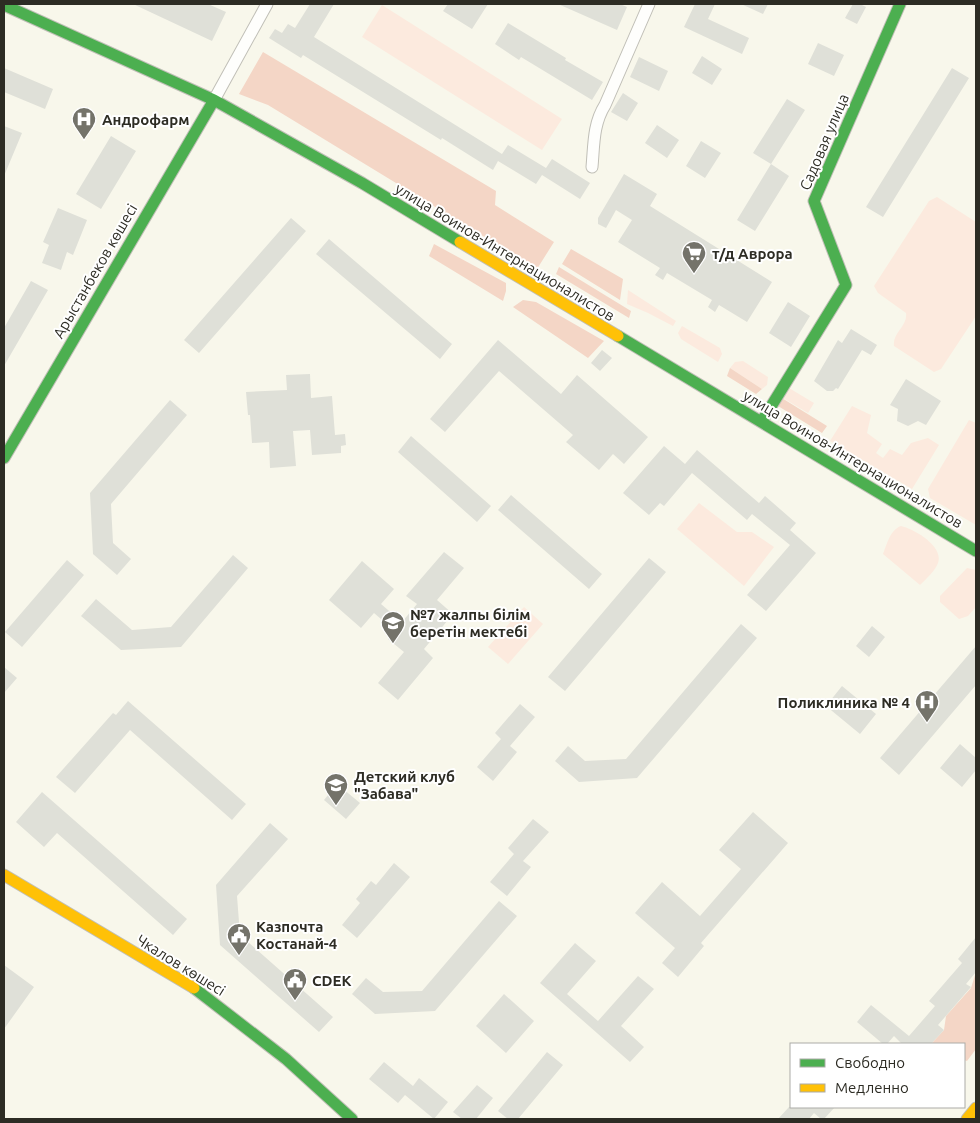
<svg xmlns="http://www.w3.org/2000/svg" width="980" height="1123" font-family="Ubuntu,sans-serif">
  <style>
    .green { fill: #fceade }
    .forest { fill: #f4d6c6 }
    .building { fill: #dfe0d8 }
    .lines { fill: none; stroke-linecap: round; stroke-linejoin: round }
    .street-casing { stroke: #c0bfb7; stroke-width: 13 }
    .fast-casing { stroke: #c0bfb7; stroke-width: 13 }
    .slow-casing { stroke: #c0bfb7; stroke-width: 13 }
    .street { stroke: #fefefc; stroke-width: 11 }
    .fast { stroke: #4caf50; stroke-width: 11 }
    .slow { stroke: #ffc107; stroke-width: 11 }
    .labels { text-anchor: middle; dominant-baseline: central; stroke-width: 4; stroke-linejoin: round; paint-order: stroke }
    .poi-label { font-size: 15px; font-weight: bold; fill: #2d2c24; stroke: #fff; text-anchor: start }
    .street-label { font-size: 15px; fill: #2d2c24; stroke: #fff }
  </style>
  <rect width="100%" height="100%" fill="#f8f7eb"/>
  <path class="green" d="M382 5 562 119 542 150 362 37Z
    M937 197 976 222V316L941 369 934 372 894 346C892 333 908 326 906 313L878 293 874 286 929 201Z
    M628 290 676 321 673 326 648 313 627 304Z
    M682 326 720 348 722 354 718 362 681 339 678 333Z
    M743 361 768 377 767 385 762 389 730 368 735 362Z
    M789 388 814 403 808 413 783 398Z
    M852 406 871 415 867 433 882 444 876 453 883 458 890 449 902 455 911 443 928 438 939 445 912 489 830 441Z
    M969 420 976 423V525L930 498 928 489Z
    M699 503 737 532H752L774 547 744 586 677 529Z
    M901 526C914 529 944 546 938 563 935 571 926 579 920 585L883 554C887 544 890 530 901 526Z
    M967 568 976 570V607L968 616 959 619 940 602V596Z
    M524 607 543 624 508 664 488 647Z"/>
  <path class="forest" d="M263 52 496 191 495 205 554 242 537 269 268 105 239 94Z
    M434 244 506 283V291L503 301 429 256Z
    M571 249 623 279 620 300 562 264Z
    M559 267 631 311 629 318 556 274Z
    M523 300 536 302 604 341 588 358 513 307Z
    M730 368 762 389 756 394 727 376Z
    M777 395 827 426 822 433 778 406Z
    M976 972V1049L967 1061 964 1060V1044H931L944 1030 946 1016 971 988Z"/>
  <path class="building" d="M133 4H208L226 12 212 41Z
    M310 4H334L314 37 502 154 508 145 546 168 552 159 590 183 580 199 542 175 536 184 498 161 493 170 442 138 441 140 303 55 301 58 269 38 275 29 282 33 288 24 295 28Z
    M448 4H488L472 29 443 11Z
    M558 4H620L627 7 617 30Z
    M695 4H715L708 19 749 38 742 54 684 27Z
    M741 4H768L763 14Z
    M853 4H860L866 7 857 24 845 18Z
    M508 23 566 58 565 60 603 82 592 100 521 57 519 60 495 44Z
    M818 43 844 55 834 76 808 64Z
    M702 56 722 69 712 85 692 73Z
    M639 57 668 71 659 91 630 77Z
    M4 68 53 89 45 109 4 92Z
    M952 68 969 78 883 217 866 207Z
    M623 93 638 103 627 121 611 112Z
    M787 99 805 110 771 164 753 153Z
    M657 125 679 140 667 158 645 143Z
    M4 126 22 133 4 176Z
    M111 136 136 151 101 209 76 194Z
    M701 141 721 153 705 178 686 166Z
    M771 164 789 176 755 231 737 220Z
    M624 174 657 194 650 206 772 282 747 322 719 305 715 312 708 307 712 300 667 273 663 280 655 275 660 268 618 242 632 220 616 210 606 228 598 224V218Z
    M58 208 87 220 73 255 67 252 61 270 42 263 49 245 43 242Z
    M291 218 306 231 199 353 184 340Z
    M329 239 452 344 440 359 316 254Z
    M31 281 48 290 4 366V328Z
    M788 302 810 316 791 347 769 333Z
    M851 329 877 345 871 355 862 350 838 389 836 388 833 391H827L814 381 838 340 842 343Z
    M498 340 561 394 577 375 648 437 624 464 613 454 599 470 566 442 573 435 499 371 445 432 430 419Z
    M602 350 612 358 600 371 591 363Z
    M310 374 311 398 332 396 335 435 345 434 346 445 341 446V453L312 455 310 430 293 431 296 466 270 468 269 442 252 443 250 415H248L246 392 287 390 286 375Z
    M906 379 941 401 926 425 918 421 908 426 897 421 898 409 890 405Z
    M170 400 187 415 111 504 113 543 131 559 117 575 93 554 90 493Z
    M411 436 491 506 477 522 398 452Z
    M664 446 685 464 697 450 759 503 765 496 796 523 790 530 816 553 766 611 747 595 790 545 752 514 747 520 692 473 664 506 660 503 649 515 623 493Z
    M511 495 602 574 589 589 498 510Z
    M444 552 464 568 437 600 453 614 424 649 433 658 398 700 378 683 404 652 388 639 395 631 374 613 361 628 329 600 362 561 394 589 381 604 402 622 417 604 406 596Z
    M233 555 248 568 181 647 121 650 81 616 96 599 132 630 171 627Z
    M649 558 666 572 565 691 548 677Z
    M67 560 84 575 22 647 5 632Z
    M741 624 757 638 637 778 579 782 555 761 568 746 585 761 626 759Z
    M872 626 885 637 869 657 856 646Z
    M976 646V685L899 775 880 758Z
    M4 667 17 678 4 693Z
    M842 686 876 714 860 734 826 706Z
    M128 701 246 804 232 820 130 730 75 793 56 777 113 713 116 715Z
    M520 704 535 717 510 746 517 752 493 781 477 767 501 739 495 733Z
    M960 744 976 758V770L962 787 940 768Z
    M337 784 360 803 346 819 324 800Z
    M42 792 187 919 173 935 57 833 44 847 16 822Z
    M753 812 788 843 701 943 704 946 678 977 662 963 675 948 635 913 662 882 700 916 741 869 719 850Z
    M533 819 549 832 523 861 531 867 507 896 490 882 514 854 508 848Z
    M270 823 288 839 237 896 240 935 333 1017 319 1032 220 945 216 885Z
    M394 863 410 877 357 938 342 925 360 903 356 899 371 881 376 885Z
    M499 901 517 916 435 1011 375 1014 352 994 366 978 383 992 422 991Z
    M976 937V972L966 984 971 987 938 1025 944 1030 931 1044H902L894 1036 887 1044H883L857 1022 871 1005 909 1036 935 1006 929 1001 962 963 958 959Z
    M575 943 596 961 567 994 598 1021 638 976 654 989 621 1026 644 1047 630 1062 540 983Z
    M4 965 34 987 4 1029Z
    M504 994 534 1021 506 1053 476 1026Z
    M547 1052 563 1065 518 1119H508L498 1111Z
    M384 1062 413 1086 419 1078 448 1102 434 1119 405 1095 398 1103 369 1079Z
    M477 1085 493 1098 476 1119H462L453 1112Z
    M789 1107H835L824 1119H821L814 1113 809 1119H778Z"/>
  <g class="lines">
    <g class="street-casing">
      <path id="street" d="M214 100 267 4
        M592 167C594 145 593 124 605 105L649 4"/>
    </g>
    <g class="fast-casing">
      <path id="fast" d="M4 5 214 100 362 183 460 242
        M618 336 976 551
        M762 421 846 285 814 201 900 4
        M4 458 214 100
        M194 988 286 1059 352 1119"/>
    </g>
    <g class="slow-casing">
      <path id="slow" d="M460 242 618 336
        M4 875 194 988
        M967 1119 976 1108"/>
    </g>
    <use href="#street" class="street"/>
    <use href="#fast" class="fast"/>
    <use href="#slow" class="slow"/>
  </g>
  <defs>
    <g id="hospital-pin" transform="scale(1.25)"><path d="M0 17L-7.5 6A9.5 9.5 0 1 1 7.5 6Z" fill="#74736a" stroke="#fff"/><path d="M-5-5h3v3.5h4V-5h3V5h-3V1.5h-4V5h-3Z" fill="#fff"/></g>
    <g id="supermarket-pin" transform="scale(1.25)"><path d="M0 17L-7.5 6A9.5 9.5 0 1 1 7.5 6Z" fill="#74736a" stroke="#fff"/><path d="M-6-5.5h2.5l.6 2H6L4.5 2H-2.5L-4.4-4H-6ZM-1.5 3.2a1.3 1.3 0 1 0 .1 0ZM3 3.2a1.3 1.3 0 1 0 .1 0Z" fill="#fff"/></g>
    <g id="school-pin" transform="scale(1.25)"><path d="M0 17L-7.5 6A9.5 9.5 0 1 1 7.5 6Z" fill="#74736a" stroke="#fff"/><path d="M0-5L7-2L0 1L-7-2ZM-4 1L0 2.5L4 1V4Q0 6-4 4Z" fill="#fff"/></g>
    <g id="civic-pin" transform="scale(1.25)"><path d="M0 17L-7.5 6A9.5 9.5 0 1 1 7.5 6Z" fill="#74736a" stroke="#fff"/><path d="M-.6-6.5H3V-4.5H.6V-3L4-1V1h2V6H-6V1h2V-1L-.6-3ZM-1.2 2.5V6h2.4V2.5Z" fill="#fff"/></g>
  </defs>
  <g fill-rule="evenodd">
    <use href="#hospital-pin" x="84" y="119"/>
    <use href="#supermarket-pin" x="694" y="253"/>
    <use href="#school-pin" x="393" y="623"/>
    <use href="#hospital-pin" x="927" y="702"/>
    <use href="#school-pin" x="336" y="785"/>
    <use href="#civic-pin" x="239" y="935"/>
    <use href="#civic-pin" x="295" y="980"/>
  </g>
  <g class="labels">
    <g class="poi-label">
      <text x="102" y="119">Андрофарм</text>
      <text x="712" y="253">т/д Аврора</text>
      <text x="410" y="614">№7 жалпы білім<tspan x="410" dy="17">беретін мектебі</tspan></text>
      <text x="910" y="702" text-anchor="end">Поликлиника № 4</text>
      <text x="354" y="776">Детский клуб<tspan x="354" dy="17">"Забава"</tspan></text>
      <text x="256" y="926">Казпочта<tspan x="256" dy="17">Костанай-4</tspan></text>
      <text x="312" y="980">CDEK</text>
    </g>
    <g class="street-label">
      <text transform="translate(824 142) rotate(-67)">Садовая улица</text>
      <text transform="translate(505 252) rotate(31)">улица Воинов-Интернационалистов</text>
      <text transform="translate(95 271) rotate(-60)">Арыстанбеков көшесі</text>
      <text transform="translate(853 459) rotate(31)">улица Воинов-Интернационалистов</text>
      <text transform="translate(181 965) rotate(32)">Чкалов көшесі</text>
    </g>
  </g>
  <rect width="980" height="1123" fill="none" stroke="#2d2c24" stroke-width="10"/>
  <rect x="790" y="1043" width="175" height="65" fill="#ffffff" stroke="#ababa7"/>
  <rect x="800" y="1059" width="25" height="8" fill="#4caf50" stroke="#ababa7"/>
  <text x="835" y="1068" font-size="15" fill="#2d2c24">Свободно</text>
  <rect x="800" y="1084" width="25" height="8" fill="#ffc107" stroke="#ababa7"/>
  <text x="835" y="1093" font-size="15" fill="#2d2c24">Медленно</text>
</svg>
